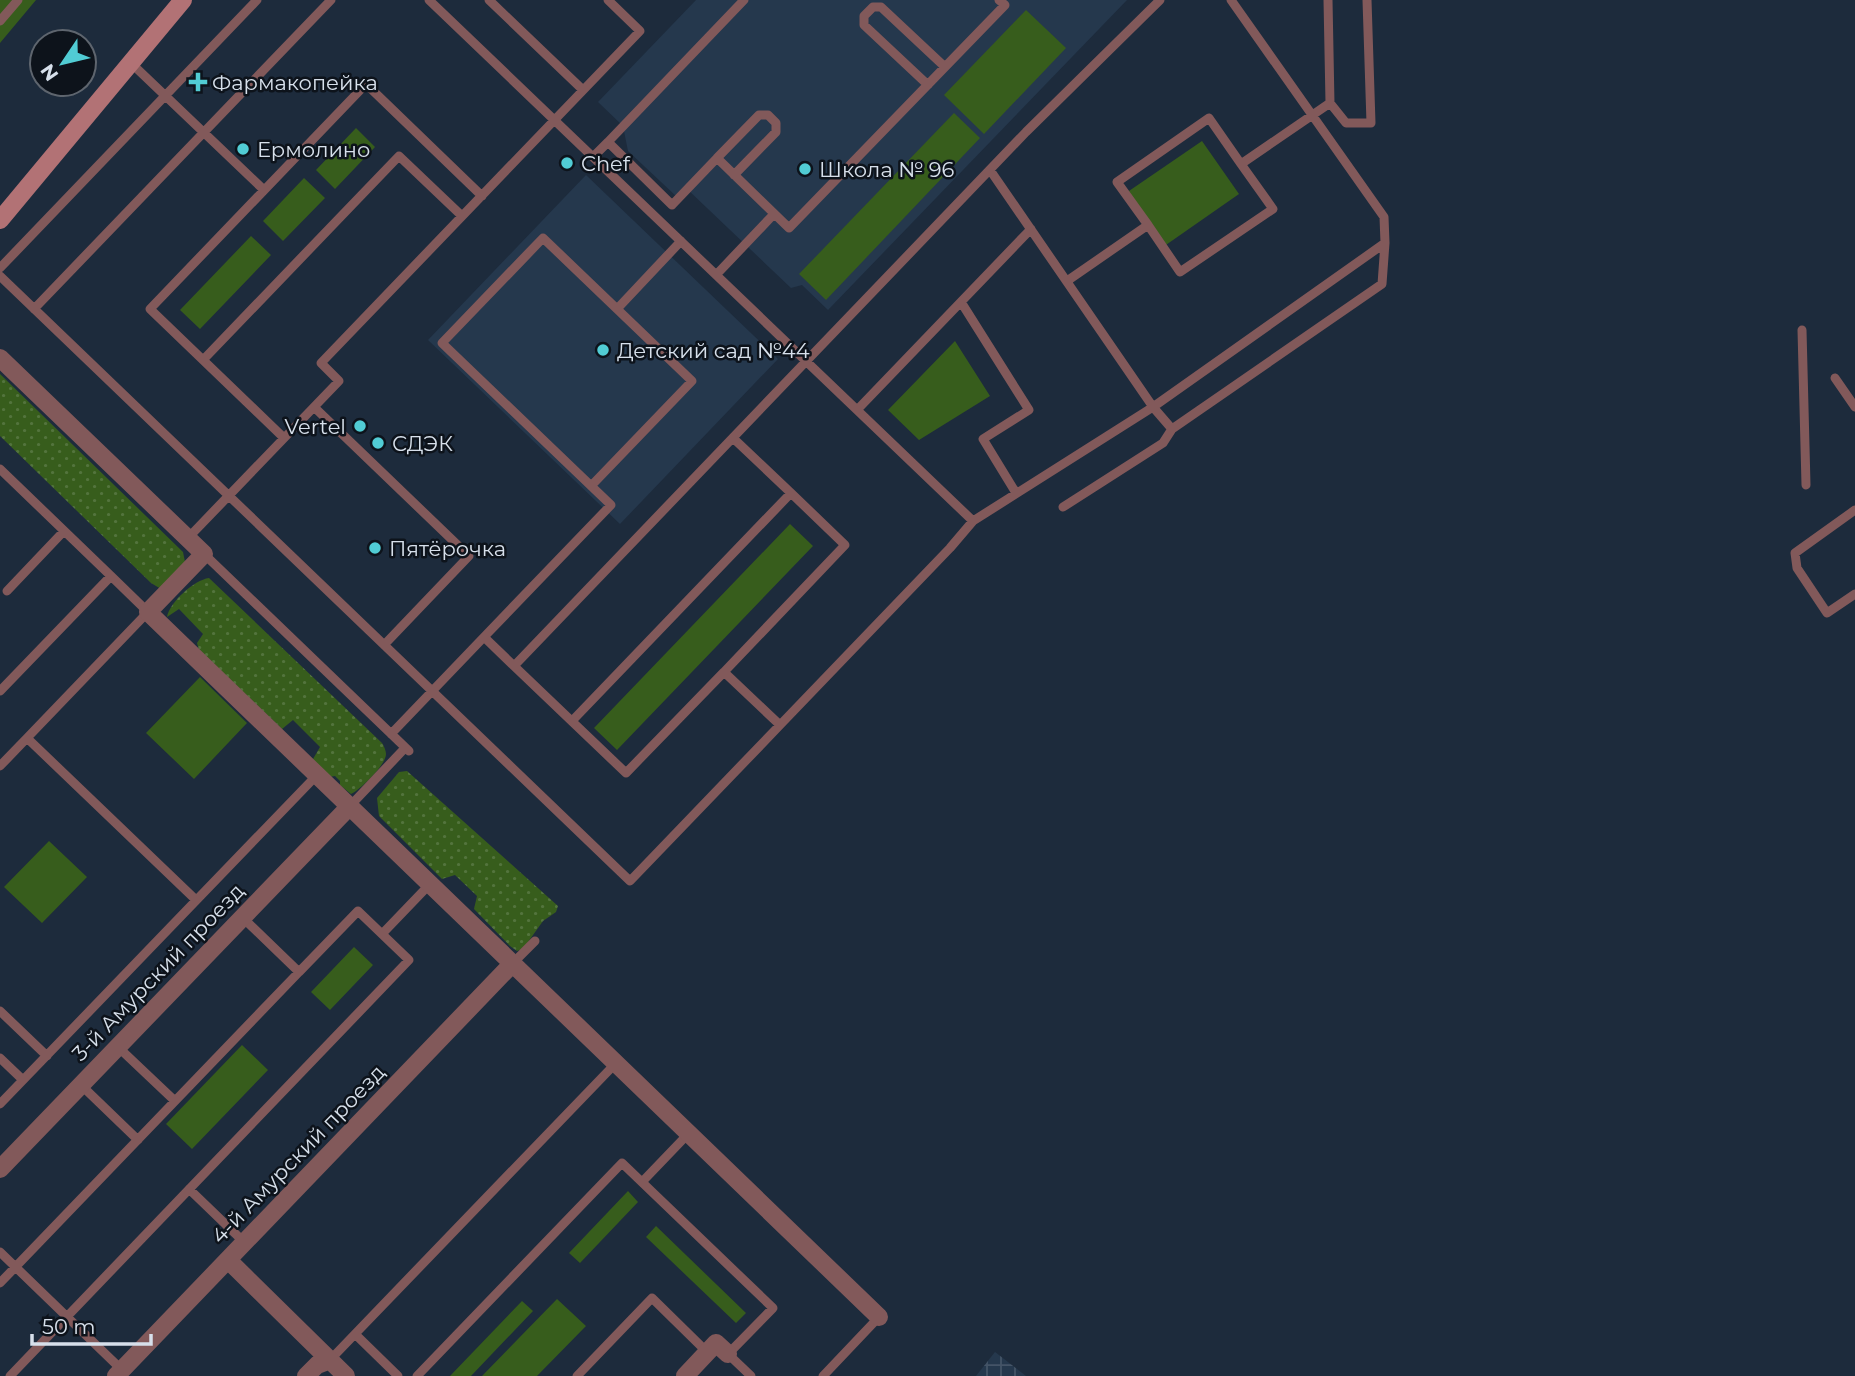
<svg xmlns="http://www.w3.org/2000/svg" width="1855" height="1376" font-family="Montserrat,sans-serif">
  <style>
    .built { fill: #25384d }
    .industrial { fill: url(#industrial-grid) }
    .grass { fill: url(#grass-dots) }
    .green { fill: #375d1c }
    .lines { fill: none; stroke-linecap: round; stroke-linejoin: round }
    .lane { stroke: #82595a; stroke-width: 9 }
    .street { stroke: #82595a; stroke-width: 18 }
    .secondary { stroke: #b27275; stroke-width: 18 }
    .poi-dot { fill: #51ccd4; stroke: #0d131b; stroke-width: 2.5 }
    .labels { text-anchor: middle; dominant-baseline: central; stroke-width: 5; stroke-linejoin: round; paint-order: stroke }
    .poi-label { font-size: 21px; fill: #d7e0eb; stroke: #0d131b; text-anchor: start }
    .street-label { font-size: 21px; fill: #d7e0eb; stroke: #0d131b }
  </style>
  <defs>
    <pattern id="industrial-grid" width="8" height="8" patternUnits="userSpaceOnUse" patternTransform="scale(1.75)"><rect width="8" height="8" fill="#25384d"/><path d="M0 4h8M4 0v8" fill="none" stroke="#445467"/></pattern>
    <pattern id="grass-dots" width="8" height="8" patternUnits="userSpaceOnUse" patternTransform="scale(1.75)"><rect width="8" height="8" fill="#375d1c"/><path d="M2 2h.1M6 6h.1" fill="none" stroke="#53743d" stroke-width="1.8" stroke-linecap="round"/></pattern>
  </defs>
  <rect width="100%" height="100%" fill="#1d2b3c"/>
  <path class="built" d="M696 0H1127L828 310 802 285 791 288 686 188 677 197 628 151 623 126 598 102Z
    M586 175 778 359 620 524 428 340Z"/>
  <path class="industrial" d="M995 1352 1026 1376H976Z"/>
  <path class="grass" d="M0 374 183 552 185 562 161 589 151 583 0 436Z
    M209 578 382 743C384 746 386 751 386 754 386 765 360 790 351 794L340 785V781L335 776 329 777 313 759 320 747 293 720 282 729 199 650 197 643 203 634 179 609 167 617C170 602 194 580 209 578Z
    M407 771 558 906 556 912 543 921 523 949 517 951 510 946 474 909 477 896 455 875 442 879 379 816 377 798 399 772Z"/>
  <path class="green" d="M0 0H36L0 43Z
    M1026 10 1066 48 984 134 944 95Z
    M954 113 980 138 826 300 799 274Z
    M356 128 375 147 335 189 316 170Z
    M1202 141 1239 194 1163 247 1126 193Z
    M304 178 325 198 283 241 263 221Z
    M251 236 271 255 200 329 180 310Z
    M955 341 990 396 919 440 888 410Z
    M790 524 813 546 617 750 594 728Z
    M200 677 247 723 194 779 146 733Z
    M49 841 87 877 42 923 4 887Z
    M354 947 373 965 330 1010 311 992Z
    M242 1045 268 1070 192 1149 166 1124Z
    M628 1191 638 1202 580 1263 569 1253Z
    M656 1226 746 1313 736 1323 646 1237Z
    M557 1299 586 1326 537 1376H482Z
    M522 1301 533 1311 471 1376H450Z"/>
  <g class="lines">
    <path class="lane" d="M429 0 973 521
      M489 0 583 90
      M744 0 608 142 672 205 717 158 789 228 1005 5 999 0
      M0 21 18 0
      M131 63 264 190
      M928 85 864 25V16L873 7H881L945 67
      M1330 103 1346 123H1371L1367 0
      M593 157 608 142
      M717 158 759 115H768L776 123V132L734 175
      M990 170 1153 407 1172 429
      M1148 225 1180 272 1273 209 1241 164
      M0 268 257 0
      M716 275 774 214
      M0 276 630 881 780 725 724 672 626 773 514 666
      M1067 281 1148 225 1117 182 1209 118 1241 164 1330 103 1328 0
      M961 302 1029 410 983 439 1016 493
      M34 309 331 0
      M1802 330 1806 485
      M203 360 399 156 462 216
      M1835 378 1855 407
      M314 407 469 556 384 645
      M857 410 1031 229
      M284 438 150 309 366 84 482 196
      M0 469 111 576
      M591 486 692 381 617 309
      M1063 507 1163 443 1172 429 1382 284 1385 243
      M1855 510 1795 553 1797 568 1827 613 1855 594
      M188 538 339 381 321 363 640 31 608 0
      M204 554 409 751
      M7 591 64 531
      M484 637 611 505 442 343 543 238 617 309 681 241
      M724 672 845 545 791 493
      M0 691 111 576 148 612 27 738 196 900
      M572 721 791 493 733 438
      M780 725 950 548 973 521 1153 407 1385 243 1384 217 1231 0
      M391 734 484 637 514 666 1026 132 1160 0
      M0 766 27 738
      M350 806 405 748
      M382 934 430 884
      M513 963 535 941
      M0 1011 47 1056
      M118 1047 175 1101
      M0 1058 23 1080
      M81 1085 138 1140
      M0 1104 317 775
      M642 1182 689 1133
      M189 1189 245 1243
      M0 1252 122 1370
      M0 1283 299 972
      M330 1360 355 1334
      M10 1376 409 960 358 911 299 972 242 917
      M398 1376 355 1334 616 1063
      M417 1376 622 1163 773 1308 728 1354 751 1376
      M577 1376 652 1298 707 1352
      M823 1376 879 1317"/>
    <path class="street" d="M0 358 204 554 148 612 879 1317
      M0 1169 350 806
      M228 1260 346 1376
      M116 1376 513 963
      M306 1376 317 1365 330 1360
      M685 1376 716 1343 728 1354"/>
    <path class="secondary" d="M0 220 183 0"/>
  </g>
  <g class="poi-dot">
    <path d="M194.5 71.5h7v7h7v7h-7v7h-7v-7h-7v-7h7z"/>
    <circle cx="243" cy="149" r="7"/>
    <circle cx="567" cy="163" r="7"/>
    <circle cx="805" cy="169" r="7"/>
    <circle cx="603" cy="350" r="7"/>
    <circle cx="360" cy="426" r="7"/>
    <circle cx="378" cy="443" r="7"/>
    <circle cx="375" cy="548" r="7"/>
  </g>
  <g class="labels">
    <g class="poi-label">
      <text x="212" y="82">Фармакопейка</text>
      <text x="257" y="149">Ермолино</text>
      <text x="581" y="163">Chef</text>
      <text x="819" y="169">Школа № 96</text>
      <text x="617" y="350">Детский сад №44</text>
      <text x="346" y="426" text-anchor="end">Vertel</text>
      <text x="392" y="443">СДЭК</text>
      <text x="389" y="548">Пятёрочка</text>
    </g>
    <g class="street-label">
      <text transform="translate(158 972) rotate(-46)">3-й Амурский проезд</text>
      <text transform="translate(298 1154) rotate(-46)">4-й Амурский проезд</text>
    </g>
  </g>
  <g transform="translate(63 63) rotate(235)"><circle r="33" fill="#0d131b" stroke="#5e656e" stroke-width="2"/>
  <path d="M0-5L12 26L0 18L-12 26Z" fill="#51ccd4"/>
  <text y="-10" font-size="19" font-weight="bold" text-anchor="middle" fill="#d7e0eb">N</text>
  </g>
  <path d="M32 1334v10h119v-10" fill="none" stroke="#d7e0eb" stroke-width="3.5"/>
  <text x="42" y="1334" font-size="21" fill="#d7e0eb" stroke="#0d131b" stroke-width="5" paint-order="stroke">50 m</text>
</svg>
